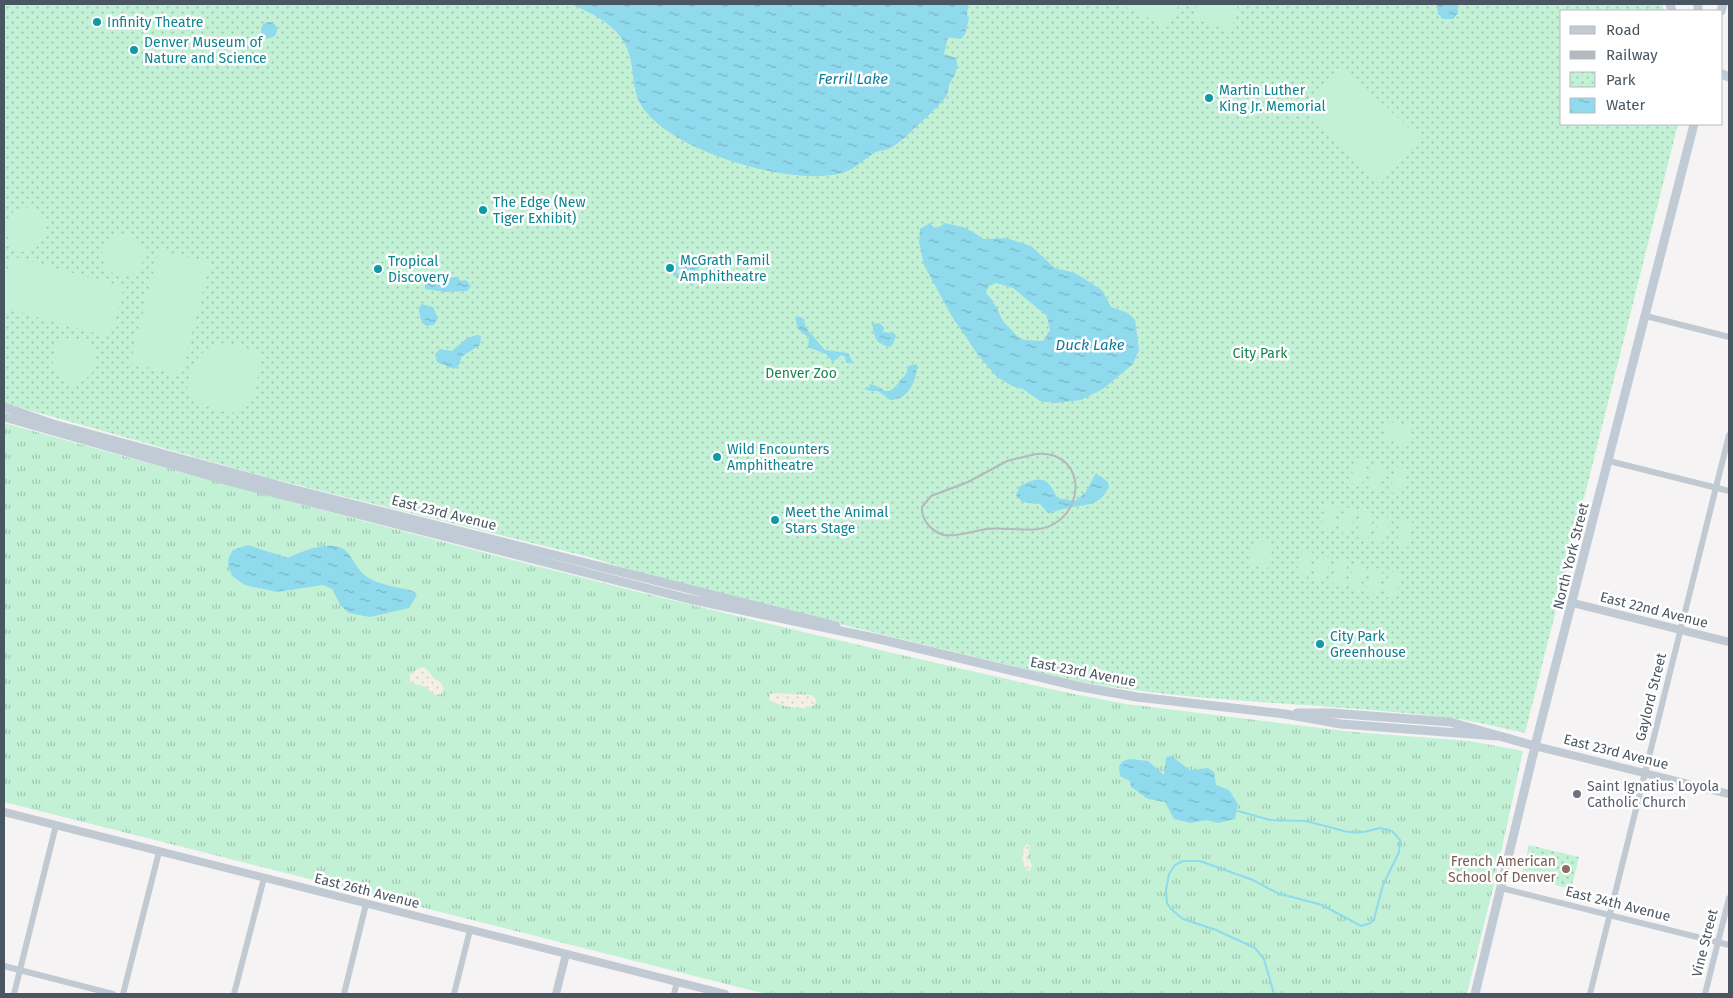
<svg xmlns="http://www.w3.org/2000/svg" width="1733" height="998" font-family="'Fira Sans',sans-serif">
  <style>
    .grass { fill: url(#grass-tufts) }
    .sand { fill: url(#sand-dots) }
    .park { fill: url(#park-dots) }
    .garden { fill: #c3f1d5 }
    .water { fill: url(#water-ripples); fill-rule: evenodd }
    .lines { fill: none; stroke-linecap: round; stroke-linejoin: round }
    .stream { stroke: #90daee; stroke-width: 2 }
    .minor { stroke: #c1cad2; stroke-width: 6 }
    .tertiary { stroke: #c1cad2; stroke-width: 8 }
    .secondary { stroke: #c1cbd6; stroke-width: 9 }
    .rail { stroke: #b5b8bd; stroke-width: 2 }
    .culture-dot { fill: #0f9aa8; stroke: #fff; stroke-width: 2 }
    .worship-dot { fill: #6b7280; stroke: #fff; stroke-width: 2 }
    .education-dot { fill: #8d6e63; stroke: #fff; stroke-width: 2 }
    .labels { text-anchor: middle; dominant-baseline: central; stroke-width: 5; stroke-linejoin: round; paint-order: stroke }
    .culture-label { font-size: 14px; fill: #0d838f; stroke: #fff; text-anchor: start }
    .park-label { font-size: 14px; fill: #17864f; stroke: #fff }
    .street-label { font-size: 14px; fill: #4a5661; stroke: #fff }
    .worship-label { font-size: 14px; fill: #5b616d; stroke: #fff; text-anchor: start }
    .education-label { font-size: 14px; fill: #785e54; stroke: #fff; text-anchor: end }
    .water-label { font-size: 15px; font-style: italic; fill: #0c7c9b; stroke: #fff }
  </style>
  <defs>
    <pattern id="grass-tufts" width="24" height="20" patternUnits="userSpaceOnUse" patternTransform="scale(1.25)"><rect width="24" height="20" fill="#c3f1d5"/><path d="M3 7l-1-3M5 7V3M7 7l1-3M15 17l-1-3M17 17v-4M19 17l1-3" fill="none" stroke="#a0c6b0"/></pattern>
    <pattern id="sand-dots" width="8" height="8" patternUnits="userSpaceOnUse" patternTransform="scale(1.25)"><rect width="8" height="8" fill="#f5f0e5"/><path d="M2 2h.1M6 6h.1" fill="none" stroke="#d4d0c7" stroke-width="1.8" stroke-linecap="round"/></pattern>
    <pattern id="park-dots" width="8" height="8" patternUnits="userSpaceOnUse" patternTransform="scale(1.25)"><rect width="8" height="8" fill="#c3f1d5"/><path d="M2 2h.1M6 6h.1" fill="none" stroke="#a0c6b0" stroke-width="1.8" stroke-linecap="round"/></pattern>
    <pattern id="water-ripples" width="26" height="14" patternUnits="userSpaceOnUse" patternTransform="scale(1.25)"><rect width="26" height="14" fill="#90daee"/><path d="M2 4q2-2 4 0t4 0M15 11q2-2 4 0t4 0" fill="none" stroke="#78b4c4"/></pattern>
  </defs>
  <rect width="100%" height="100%" fill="#f5f3f3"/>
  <path class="grass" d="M4 423C358 522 714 615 1074 694L1126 704 1354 732 1470 741 1523 751 1495 880 1467 994H766L4 802Z"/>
  <path class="sand" d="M424 667 435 679 441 683 444 689 441 694 435 695 424 686 410 683V675L417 669Z
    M773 693 811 695 815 698 816 703C808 713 779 706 769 700L770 694Z
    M1027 844 1030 846 1028 856 1032 866 1029 871C1021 866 1020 851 1027 844Z"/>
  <path class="park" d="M4 4H1662L1664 11H1562V124H1678L1525 733C1501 728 1476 721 1451 718 1324 702 1196 704 1070 680L687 587 589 557 273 479 4 403Z
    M1529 845 1579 857 1571 889 1521 876Z"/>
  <path class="garden" d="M1125 4H1179L1168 27 1124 6Z
    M1198 4H1238L1231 30 1194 19Z
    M1341 65 1420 138 1380 181 1301 109Z
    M28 207C41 211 48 223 46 236L35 249C13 261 0 232 10 215 15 210 22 210 28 207Z
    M102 255a21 21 0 1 1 42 0a21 21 0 1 1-42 0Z
    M159 250 210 263 181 376 130 363Z
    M11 256 124 287 110 337 4 308V283Z
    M70 338C84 339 94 347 97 361L91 375 73 386 66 384 53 367C52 354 56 340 70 338Z
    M221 343 240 345 260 354C258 374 258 418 225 412 212 410 198 400 186 395 191 371 195 349 221 343Z
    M1387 421 1412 427 1408 445 1383 439Z
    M1356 458 1368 461 1362 485 1350 483Z
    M1374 462 1385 465 1380 490 1368 487Z
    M1396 467 1407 470 1401 495 1390 492Z
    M1327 503 1339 505 1333 530 1321 527Z
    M1345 507 1356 510 1350 534 1339 532Z
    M1362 511 1374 514 1368 539 1356 536Z
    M1380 516 1391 518 1385 543 1374 540Z
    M1402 521 1413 523 1407 548 1396 545Z
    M1254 540 1273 544 1268 568 1249 564Z
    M1302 551 1313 553 1307 578 1296 575Z
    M1319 555 1331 558 1325 582 1314 579Z
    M1337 559 1348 562 1343 586 1331 583Z
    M1354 563 1366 566 1360 590 1349 588Z
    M1372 567 1383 570 1378 595 1366 592Z
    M1390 571 1401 574 1395 599 1384 596Z"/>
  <path class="water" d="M571 4H968L967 16 969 18 965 34 961 39 948 37 944 54 956 58C959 67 955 75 951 81 948 84 949 91 947 95 939 107 925 118 915 128 908 134 897 146 888 149 883 151 879 150 874 153 863 160 855 169 842 173 792 187 673 152 643 108 633 94 634 78 631 61 625 29 598 16 571 4Z
    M1437 4H1458V13L1453 19H1443L1438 14Z
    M261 30a8 8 0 1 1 16 0a8 8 0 1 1-16 0Z
    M930 223 933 227 938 228 945 223 966 228 984 239 1006 238 1031 246 1055 268 1075 273 1102 290 1111 307 1128 313 1135 320 1139 350 1133 364 1103 389 1081 400 1056 403 1040 401 1023 389 1012 386 997 377 978 355 951 315 924 265 919 242 920 229ZM996 283 1013 288 1047 316 1050 330 1043 341 1024 340 1018 337 1003 321 993 301 986 293 987 287Z
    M685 260 690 265H694L700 272 697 275 680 268 676 272 694 279 693 286 673 275 677 262Z
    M441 274 446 278 457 277 461 281 466 280 471 286 467 291 445 292 425 289V281Z
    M421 304 433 307 438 318 434 325 426 326C420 320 417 312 421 304Z
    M798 316 804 319 806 328 825 350 848 353 853 363H846L845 357 841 355 833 362 826 354 808 347 809 338 798 329 795 317Z
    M879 323 884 327 883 332 894 333 896 336 891 347C874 343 876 339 872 324Z
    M477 335 481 336 480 345 461 357 460 364 454 369 437 362 435 354 440 349 452 351 467 338Z
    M917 364C917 380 909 400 890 400L878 391H870L863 388H870L869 384C886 386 884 401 899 382 904 375 907 376 908 366Z
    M1096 473 1108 482 1109 487C1099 507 1086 504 1068 508 1061 509 1055 512 1048 513L1040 504 1022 502 1016 495 1020 486C1041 475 1048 477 1057 498L1075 501 1085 493Z
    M248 545 288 558C302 551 334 538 347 552 355 561 357 571 369 578 382 586 399 587 413 591L417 595 409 608 370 617 349 613 341 606 332 589 323 585 277 592 245 585 232 576 228 565 229 557 233 550Z
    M1171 756 1190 770 1208 768 1214 772 1216 785 1229 790 1238 804 1235 819 1218 823 1206 820 1191 823 1174 819 1165 802 1148 799 1131 787 1130 781 1120 776 1119 766 1123 761 1130 759 1148 761 1164 775 1166 757Z"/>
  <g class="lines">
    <path class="stream" d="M1238 811 1270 820 1306 821 1348 832H1364L1380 828 1392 831 1400 840 1399 852 1383 885 1374 919 1371 923 1361 926 1322 905 1277 893 1253 880 1200 861H1183L1175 865 1169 874 1166 890 1167 903 1171 909 1183 919 1216 930 1255 948 1264 959 1274 994"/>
    <path class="minor" d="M1646 316 1729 337
      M1609 461 1729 491
      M1501 888 1729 945
      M4 966 113 994
      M14 994 56 825
      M123 994 159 852
      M234 994 264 878
      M344 994 366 904
      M454 994 470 930
      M674 994 677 982
      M1590 994 1729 435
      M1705 994 1729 898"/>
    <path class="tertiary" d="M1573 603 1729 642
      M1535 746 1729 794
      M4 812 725 994
      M556 994 566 954"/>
    <path class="secondary" d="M1670 4 1672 11
      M1698 11V4
      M1721 11 1723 4
      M1722 74 1729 77
      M4 407 53 424 288 488 836 626
      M4 417 232 482 689 599 879 639 1081 687 1137 697 1285 714 1341 724 1497 736
      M1297 713H1331L1450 722 1535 746
      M1475 994 1538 734 1694 124"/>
    <path class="rail" d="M1036 454C1080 449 1089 503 1054 524 1035 535 1007 526 986 529 973 531 957 537 944 535 932 532 921 520 922 507L931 496 968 482 1007 461Z"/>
  </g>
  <g class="culture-dot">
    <circle cx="97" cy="22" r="5"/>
    <circle cx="134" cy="50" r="5"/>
    <circle cx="1209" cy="98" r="5"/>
    <circle cx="483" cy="210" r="5"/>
    <circle cx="670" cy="268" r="5"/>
    <circle cx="378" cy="269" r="5"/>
    <circle cx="717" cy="457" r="5"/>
    <circle cx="775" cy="520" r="5"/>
    <circle cx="1320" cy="644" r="5"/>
  </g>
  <circle class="worship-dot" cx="1577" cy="794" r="5"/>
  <circle class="education-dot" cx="1566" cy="869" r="5"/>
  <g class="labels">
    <g class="culture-label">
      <text x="107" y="22">Infinity Theatre</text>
      <text x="144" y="42">Denver Museum of<tspan x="144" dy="16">Nature and Science</tspan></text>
      <text x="1219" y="90">Martin Luther<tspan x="1219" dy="16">King Jr. Memorial</tspan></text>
      <text x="493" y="202">The Edge (New<tspan x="493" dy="16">Tiger Exhibit)</tspan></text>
      <text x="680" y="260">McGrath Famil<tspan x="680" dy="16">Amphitheatre</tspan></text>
      <text x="388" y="261">Tropical<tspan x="388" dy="16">Discovery</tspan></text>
      <text x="727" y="449">Wild Encounters<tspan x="727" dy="16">Amphitheatre</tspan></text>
      <text x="785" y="512">Meet the Animal<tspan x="785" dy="16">Stars Stage</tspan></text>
      <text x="1330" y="636">City Park<tspan x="1330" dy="16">Greenhouse</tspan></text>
    </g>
    <g class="park-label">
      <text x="1260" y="353">City Park</text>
      <text x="801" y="373">Denver Zoo</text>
    </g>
    <g class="street-label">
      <text transform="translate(444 513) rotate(14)">East 23rd Avenue</text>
      <text transform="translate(1571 556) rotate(-76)">North York Street</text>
      <text transform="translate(1654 610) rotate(14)">East 22nd Avenue</text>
      <text transform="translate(1083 672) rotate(11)">East 23rd Avenue</text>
      <text transform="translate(1651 697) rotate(-76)">Gaylord Street</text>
      <text transform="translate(1616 752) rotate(14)">East 23rd Avenue</text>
      <text transform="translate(367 891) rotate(14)">East 26th Avenue</text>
      <text transform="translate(1618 904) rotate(14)">East 24th Avenue</text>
      <text transform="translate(1705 943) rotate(-76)">Vine Street</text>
    </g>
    <g class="worship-label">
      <text x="1587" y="786">Saint Ignatius Loyola<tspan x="1587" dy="16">Catholic Church</tspan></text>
    </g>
    <g class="education-label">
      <text x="1556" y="861">French American<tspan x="1556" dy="16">School of Denver</tspan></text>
    </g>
    <g class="water-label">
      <text x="853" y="79">Ferril Lake</text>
      <text x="1090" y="345">Duck Lake</text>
    </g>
  </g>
  <rect width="1733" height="998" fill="none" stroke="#4a5661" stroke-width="10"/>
  <rect x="1560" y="10" width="162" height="115" fill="#ffffff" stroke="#b7bbc0"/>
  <rect x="1570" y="26" width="25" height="8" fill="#c1cbd6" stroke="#b7bbc0"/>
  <text x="1606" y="35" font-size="15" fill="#4a5661">Road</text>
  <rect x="1570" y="51" width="25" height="8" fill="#b5b8bd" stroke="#b7bbc0"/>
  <text x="1606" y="60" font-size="15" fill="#4a5661">Railway</text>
  <rect x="1570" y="72" width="25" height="15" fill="url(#park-dots)" stroke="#b7bbc0"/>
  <text x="1606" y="85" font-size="15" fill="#4a5661">Park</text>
  <rect x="1570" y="98" width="25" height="15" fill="url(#water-ripples)" stroke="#b7bbc0"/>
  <text x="1606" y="110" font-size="15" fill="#4a5661">Water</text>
</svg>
